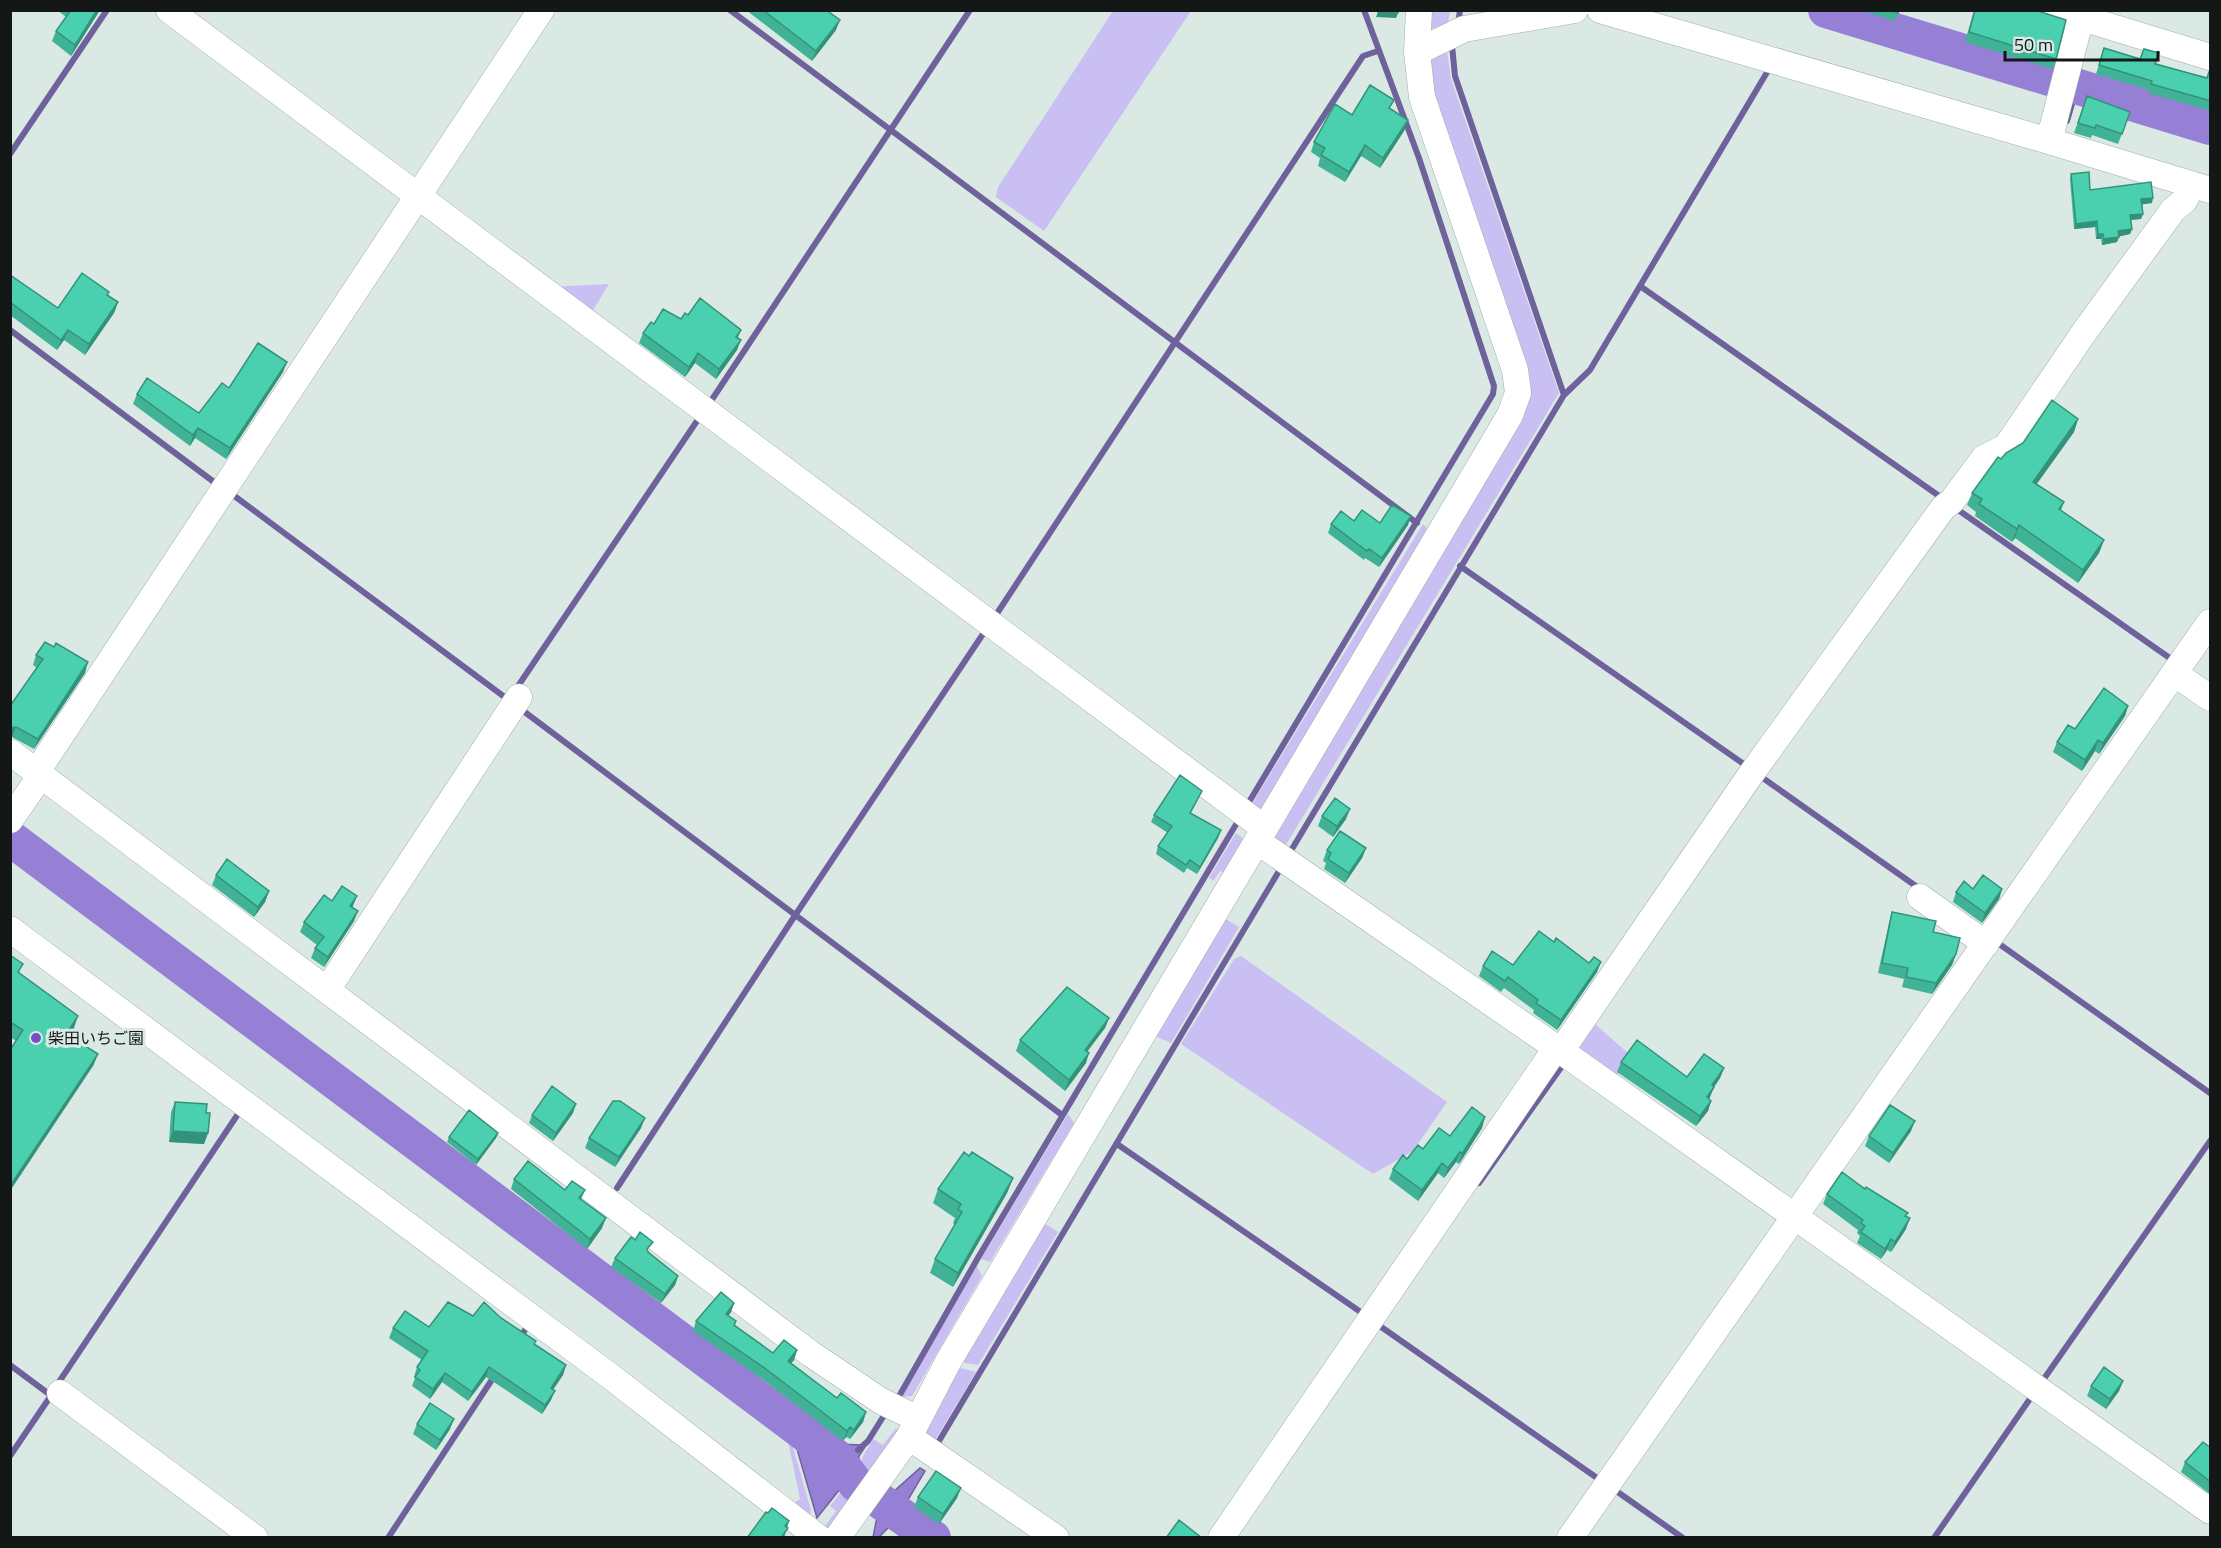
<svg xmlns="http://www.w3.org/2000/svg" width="2221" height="1548" font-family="'Titillium Web','Noto Sans JP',sans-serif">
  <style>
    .green { fill: #cabff2 }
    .water { fill: #9680d5; stroke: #6f619c; stroke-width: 1.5 }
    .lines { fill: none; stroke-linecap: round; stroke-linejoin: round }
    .stream { stroke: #6f619c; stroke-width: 6 }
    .river { stroke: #9680d5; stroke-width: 36 }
    .minor-casing { stroke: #a1aeaa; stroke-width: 27 }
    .minor { stroke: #fff; stroke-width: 26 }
    .wall { fill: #40b396 }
    .shaded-wall { fill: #34927a }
    .building { fill: #4ad0ae; stroke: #34927a; stroke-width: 1.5 }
    .poi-dot { fill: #754dc5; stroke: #dbe9e4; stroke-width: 2 }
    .labels { text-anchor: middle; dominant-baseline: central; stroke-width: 6; stroke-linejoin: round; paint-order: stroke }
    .poi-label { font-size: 16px; fill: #131817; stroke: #dbe9e4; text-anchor: start }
  </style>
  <rect width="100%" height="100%" fill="#dbe9e4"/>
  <path class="green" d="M1113 11H1191L1044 231 996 197 998 187Z
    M1431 11H1450L1448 23 1429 30Z
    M1446 45 1451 79 1559 393 1284 848 1272 840 1526 407 1531 393 1530 381 1435 106 1427 55Z
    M609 284 593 310 616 328 612 330 549 287Z
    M1423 524 1430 531 1260 812 1250 807Z
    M1236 833 1244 839 1225 873 1220 871 1214 880 1209 878Z
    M1222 917 1239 927 1171 1043 1155 1036Z
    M1241 956 1447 1102 1413 1151 1373 1174 1181 1044 1234 959Z
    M1595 1024 1630 1055 1617 1076 1578 1050Z
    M1068 1114 1074 1123 990 1262 981 1259Z
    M1042 1222 1058 1232 978 1365 965 1363 962 1357Z
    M977 1266 982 1276 912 1396 901 1397Z
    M961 1368 976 1372 932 1445 920 1434 950 1380Z
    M896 1428 898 1433 868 1476 860 1473 862 1458 873 1439 883 1445Z
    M790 1437 811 1510 809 1520 790 1506 800 1499 788 1441Z
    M841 1492 854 1498 833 1526 829 1528 825 1526 836 1511 830 1506Z"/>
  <path class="water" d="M801 1420 837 1444 862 1445 865 1447 859 1456 857 1474 893 1492 920 1468 925 1471 906 1503 904 1507 908 1510 898 1524 894 1522 879 1537H873L878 1512 845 1488 840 1489 817 1518 792 1432Z"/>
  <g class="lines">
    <path class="stream" d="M730 10 1417 523
      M1458 25 1460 10
      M2067 121 2077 87
      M10 154 107 10
      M1640 286 1942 498
      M10 330 218 485
      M1564 395 1590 370 1769 69
      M709 404 970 10
      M229 492 510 701
      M1954 507 2174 661
      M1460 566 1748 767
      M994 618 1363 56 1378 51
      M516 689 701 415
      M518 707 1062 1115
      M1760 776 1920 889
      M1246 807 1493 394 1494 386 1419 158 1364 10
      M1289 854 1564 395 1455 76 1452 45 1455 43
      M1995 941 2210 1093
      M1117 1144 1365 1315
      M1479 1183 1565 1062
      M617 1188 796 914 987 628
      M1377 1324 1600 1480
      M519 1339 525 1330
      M10 1365 53 1397
      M2041 1383 2210 1141
      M57 1385 238 1114
      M898 1398 979 1256 1241 816
      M936 1446 1282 866
      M858 1450 868 1441 883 1417
      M10 1456 52 1394
      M1612 1488 1683 1538
      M388 1538 495 1375
      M1934 1538 2034 1393"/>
    <path class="river" d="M1826 10 2210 127
      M10 838 836 1457 856 1484 933 1538"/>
    <g class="minor-casing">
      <path id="minor" d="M169 10 1264 828
        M1600 10 2049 141 2210 190
        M2056 10 2210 57
        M1417 52 1464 29 1575 10
        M2049 141 2083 10
        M2174 673 2210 698
        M10 752 811 1354 881 1401 918 1419
        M10 820 35 784 42 764 541 10
        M1257 841 1571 1058 2210 1511
        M1920 897 1986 944
        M10 929 610 1376 819 1538
        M327 990 519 697
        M1561 1051 1749 777 1943 508 1952 501 1984 458 2006 447 2085 331 2173 210 2185 200 2191 184
        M60 1393 255 1538
        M909 1437 1056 1538
        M837 1538 909 1437 948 1362 1510 415 1518 393 1515 370 1422 97 1417 52 1419 10
        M1221 1538 1556 1048
        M1570 1538 2210 622"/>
    </g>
    <use href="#minor" class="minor"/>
  </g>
  <path class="wall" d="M57 10H100L71 56 52 41 56 31 66 17Z
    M746 10H826L836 30 812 61Z
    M1861 10H1899L1895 21Z
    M1974 10H2025L2056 59 2052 69 1965 42Z
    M2104 48 2207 78 2211 73V111L2148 93 2149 90 2096 74Z
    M2087 96 2130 112 2118 144 2092 135 2091 138 2074 133Z
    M1390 109 1408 120 1404 131 1380 168 1361 156 1345 182 1318 166 1320 158 1311 152 1314 142 1352 115Z
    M2071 174 2090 190 2152 203 2142 204 2143 214 2141 219 2131 220 2132 229 2130 234 2119 236 2117 242 2102 245 2101 239H2096L2095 227 2074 229 2070 179Z
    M10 275 58 308 108 295 118 302 114 313 85 355 64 340 57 350 10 315Z
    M688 315 741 330 738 338 737 350 716 379 695 363 685 377 639 343 643 333 654 324 681 319Z
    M283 372 226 459 195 438 190 446 133 404 137 394 199 413 229 388Z
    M2078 419 2074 432 2036 484 2064 502 2061 511 2104 540 2099 553 2078 583 2015 538 2012 542 1975 516 1976 512 1967 505 1972 493 2001 459Z
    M1354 521 1380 523 1408 525 1379 567 1365 558 1364 560 1328 533 1331 524Z
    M36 655 85 673 34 749 12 737 11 707 37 668 33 665Z
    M2128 706 2125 716 2099 754 2095 751 2082 771 2053 752 2057 742 2075 729Z
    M1202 791 1191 813 1221 830 1218 838 1197 874 1187 868 1184 873 1156 854 1158 846 1168 833 1151 822 1154 815Z
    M1322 816 1346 819 1333 837 1318 826Z
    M1366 848 1362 858 1345 883 1324 869 1326 863 1323 861 1327 850Z
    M216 875 269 891 265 902 254 917 212 885Z
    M1973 889H2002L1999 899 1982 923 1953 902 1956 892Z
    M332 901 353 906 352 907 354 921 324 967 311 958 315 948 317 945 300 932 304 922Z
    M1892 912 1933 932 1956 954 1952 965 1932 994 1902 987 1904 979 1878 973 1889 923Z
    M10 955 20 973 74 1028 69 1036 98 1054 93 1066 16 1041 10 1037Z
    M1513 965 1597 972 1557 1030 1533 1013 1534 1010 1504 988 1501 992 1479 976 1483 966Z
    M1109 1018 1105 1028 1087 1051 1086 1063 1065 1091 1016 1051 1020 1040Z
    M1621 1062 1687 1077 1724 1068 1720 1078 1714 1087 1709 1099 1711 1101 1708 1111 1696 1126 1617 1072Z
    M175 1102 206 1113 208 1133 204 1144 169 1142 171 1112Z
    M573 1113 553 1141 529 1123 532 1115Z
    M641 1128 615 1167 585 1148 589 1138Z
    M1482 1128 1459 1164 1456 1162 1444 1178 1438 1173 1418 1201 1389 1179 1393 1169 1423 1149 1450 1136Z
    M1911 1131 1889 1163 1865 1146 1869 1136Z
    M498 1133 496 1138 476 1165 447 1142 449 1137Z
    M969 1156 1013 1178 1007 1193 953 1287 930 1273 935 1259 955 1225 953 1223 955 1218 933 1203 938 1189Z
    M514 1179 565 1190H585L581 1200 602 1228 587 1249 511 1189Z
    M1865 1189 1908 1213 1906 1216V1229L1891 1252 1887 1250 1881 1259 1857 1243 1860 1236 1857 1233 1858 1230 1823 1204 1827 1194Z
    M649 1251 648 1253 678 1276 675 1285 661 1303 611 1267 615 1258Z
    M734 1303 731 1312 728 1316 736 1321 735 1325 773 1353 797 1350 794 1360 791 1363 837 1398 866 1412 863 1422 850 1439 846 1437 843 1441 762 1379 693 1331 696 1321Z
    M473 1316 501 1318 534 1344 566 1365 563 1375 553 1390 551 1400 542 1414 486 1377 468 1401 442 1382 430 1399 412 1386 415 1378 414 1377 417 1367 422 1360 389 1338 393 1328 429 1327Z
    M2123 1381 2119 1391 2106 1409 2087 1396 2091 1386Z
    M417 1424 450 1429 436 1450 413 1434Z
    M2211 1448V1495L2181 1472 2185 1462Z
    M918 1497 957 1498 939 1524 914 1507Z"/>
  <path class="shaded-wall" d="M97 10H100L71 56 75 45Z
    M1378 12 1398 13 1396 18 1376 17Z
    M840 20 836 30 812 61 816 51Z
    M1408 120 1404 131 1380 168 1383 158Z
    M1365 145 1361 156 1345 182 1349 172Z
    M2153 198 2152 203 2139 205 2141 199Z
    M2143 214 2141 219 2128 220 2130 215Z
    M2097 221 2095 227 2074 229 2076 224Z
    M2132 229 2130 234 2117 237 2118 231Z
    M2098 234H2103L2101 239H2096Z
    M2119 237 2117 242 2102 245 2104 239Z
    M118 302 114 313 85 355 89 344Z
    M68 330 64 340 57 350 61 340Z
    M741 340 737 350 716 379 719 369Z
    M698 353 695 363 685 377 689 367Z
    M287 362 283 372 226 459 230 448Z
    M2078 419 2074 432 2029 495 2033 482Z
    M198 428 195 438 190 446 193 435Z
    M1411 516 1408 525 1379 567 1382 558Z
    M2019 525 2015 538 2012 542 2017 529Z
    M2104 540 2099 553 2078 583 2083 570Z
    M88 662 85 673 34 749 38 739Z
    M2128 706 2125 716 2099 754 2103 743Z
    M16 727 12 737H10V728Z
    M2098 740 2095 751 2082 771 2085 760Z
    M1350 809 1346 819 1333 837 1337 826Z
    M1221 830 1218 838 1197 874 1200 867Z
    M1366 848 1362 858 1345 883 1349 873Z
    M2002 889 1999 899 1982 923 1985 913Z
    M269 891 265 902 254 917 258 907Z
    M357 896 353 906 346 916 350 906Z
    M358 911 354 921 324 967 328 957Z
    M1956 954 1952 965 1932 994 1936 983Z
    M1601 962 1597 972 1557 1030 1561 1020Z
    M78 1016 74 1028 62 1047 66 1034Z
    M1109 1018 1105 1028 1081 1060 1085 1050Z
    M1089 1053 1086 1063 1065 1091 1069 1080Z
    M98 1054 93 1066 10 1191V1186Z
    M1724 1068 1720 1078 1708 1096 1712 1085Z
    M1714 1087 1710 1097 1703 1107 1707 1097Z
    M1711 1101 1708 1111 1696 1126 1700 1116Z
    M576 1104 573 1113 553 1141 556 1133Z
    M1485 1117 1482 1128 1459 1164 1462 1154Z
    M645 1118 641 1128 615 1167 619 1157Z
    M1915 1121 1911 1131 1889 1163 1893 1153Z
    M173 1131 208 1133 204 1144 169 1142Z
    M498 1133 496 1138 476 1165 478 1159Z
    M1460 1152 1456 1162 1444 1178 1448 1168Z
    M1442 1163 1438 1173 1418 1201 1422 1190Z
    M1013 1178 1007 1193 953 1287 958 1273Z
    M606 1218 602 1228 587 1249 590 1239Z
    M1910 1218 1906 1229 1891 1252 1895 1242Z
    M1891 1239 1887 1250 1881 1259 1885 1249Z
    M678 1276 675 1285 661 1303 665 1294Z
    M734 1303 731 1312 723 1324 726 1314Z
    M797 1350 794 1360 785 1370 788 1361Z
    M566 1365 563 1375 547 1398 551 1388Z
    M489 1367 486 1377 468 1401 472 1392Z
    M445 1373 442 1382 430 1399 433 1389Z
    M2123 1381 2119 1391 2106 1409 2110 1399Z
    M555 1391 551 1400 542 1414 545 1405Z
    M866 1412 863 1422 850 1439 854 1430Z
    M454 1419 450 1429 436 1450 440 1440Z
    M850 1427 846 1437 843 1441 847 1431Z
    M961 1488 957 1498 939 1524 943 1514Z
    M789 1521 784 1538H781L785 1526Z"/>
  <path class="building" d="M71 10H97L75 45 56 31Z
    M763 10H826L840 20 816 51Z
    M1378 10H1398V13L1378 12Z
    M1889 10H1899L1898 13Z
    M1975 10H2035L2066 20 2056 59 1969 32Z
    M2104 48 2140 59 2144 49 2159 53 2155 64 2207 78 2209 72 2211 73V101L2151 84 2152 81 2099 65Z
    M1370 85 1394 100 1389 108 1408 120 1383 158 1365 145 1349 172 1321 155 1325 148 1314 142 1335 104 1352 115Z
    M2087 96 2130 112 2122 134 2096 125 2095 128 2078 123Z
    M2089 172 2090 190 2151 182 2153 198 2141 199 2143 214 2130 215 2132 229 2118 231 2119 237 2104 239 2103 234H2098L2097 221 2076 224 2071 174Z
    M82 273 109 292 107 295 118 302 89 344 68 330 61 340 10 302V275L58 308Z
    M700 298 741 330 736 337 741 340 719 369 698 353 689 367 643 333 651 322 654 324 663 309 681 319 685 313 688 315Z
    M258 343 287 362 230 448 198 428 193 435 137 394 147 378 199 413 222 383 229 388Z
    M2052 400 2078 419 2033 482 2064 502 2059 509 2104 540 2083 570 2019 525 2017 529 1979 504 1982 499 1972 493 1998 457 2001 459 2006 453 2023 443Z
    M1392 505 1411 516 1382 558 1369 549 1367 551 1331 524 1341 511 1354 521 1362 510 1380 523Z
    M45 642 54 647 56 643 88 662 38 739 16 727 10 728V706L43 659 36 655Z
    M2104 688 2128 706 2103 743 2098 740 2085 760 2057 742 2068 725 2075 729Z
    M1180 775 1202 791 1190 813 1221 830 1200 867 1190 860 1186 865 1158 846 1172 826 1154 815Z
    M1335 798 1350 809 1337 826 1322 816Z
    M1340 831 1366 848 1349 873 1328 859 1331 853 1327 850Z
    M227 859 269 891 258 907 216 875Z
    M1983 875 2002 889 1985 913 1956 892 1964 881 1973 889Z
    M342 886 357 896 350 906 358 911 328 957 315 948 324 937 304 922 324 895 332 901Z
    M1892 912 1936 921 1933 932 1960 938 1956 954 1936 983 1906 977 1908 968 1882 963Z
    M1539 931 1554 942 1556 938 1589 963 1594 957 1601 962 1561 1020 1536 1003 1538 1000 1508 977 1505 981 1483 966 1492 951 1513 965Z
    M10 955 23 964 18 972 78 1016 66 1034 98 1054 10 1186V1050L23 1030 10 1022Z
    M1067 987 1109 1018 1085 1050 1089 1053 1069 1080 1020 1040Z
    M1637 1040 1687 1077 1704 1054 1724 1068 1712 1085 1714 1087 1707 1097 1711 1101 1700 1116 1621 1062Z
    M552 1086 576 1104 556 1133 532 1115Z
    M613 1101H620L645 1118 619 1157 589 1138Z
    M175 1102 207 1104 206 1113H210L208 1133 173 1131Z
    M1890 1105 1915 1121 1893 1153 1869 1136Z
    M1472 1107 1485 1117 1462 1154 1460 1152 1448 1168 1442 1163 1422 1190 1393 1169 1403 1155 1407 1159 1418 1145 1423 1149 1439 1128 1450 1136Z
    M469 1110 498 1133 478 1159 449 1137Z
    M964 1152 969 1156 972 1152 1013 1178 958 1273 935 1259 962 1212 958 1209 961 1204 938 1189Z
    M528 1161 565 1190 572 1181 585 1190 579 1198 606 1218 590 1239 514 1179Z
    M1842 1172 1865 1189 1866 1187 1908 1213 1905 1216 1910 1218 1895 1242 1891 1239 1885 1249 1861 1232 1865 1226 1861 1223 1863 1220 1827 1194Z
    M640 1232 653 1242 647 1249 648 1252 678 1276 665 1294 615 1258 631 1237 635 1240Z
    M721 1292 734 1303 726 1314 736 1321 734 1325 773 1353 784 1340 797 1350 788 1361 837 1398 841 1393 866 1412 854 1430 850 1427 847 1431 766 1369 696 1321Z
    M448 1302 473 1316 484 1302 501 1318 536 1341 534 1344 566 1365 551 1388 555 1391 545 1405 489 1367 472 1392 445 1373 433 1389 415 1377 420 1370 417 1367 428 1351 393 1328 405 1311 429 1327Z
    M2104 1367 2123 1381 2110 1399 2091 1386Z
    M430 1403 454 1419 440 1440 417 1424Z
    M2203 1442 2211 1448V1482L2185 1462Z
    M936 1471 961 1488 943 1514 918 1497Z
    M772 1508 789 1521 785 1526 788 1528 781 1538H747L766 1512 768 1513Z
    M1179 1520 1202 1538H1166Z"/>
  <circle class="poi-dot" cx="36" cy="1038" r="6"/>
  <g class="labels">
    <g class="poi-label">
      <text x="48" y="1038">柴田いちご園</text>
    </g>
  </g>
  <rect width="2221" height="1548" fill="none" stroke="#131817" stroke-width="24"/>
  <path d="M2005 51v9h153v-9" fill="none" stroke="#131817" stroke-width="3"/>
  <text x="2014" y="51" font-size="18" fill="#131817" stroke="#dbe9e4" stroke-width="4.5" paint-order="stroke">50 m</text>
</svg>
